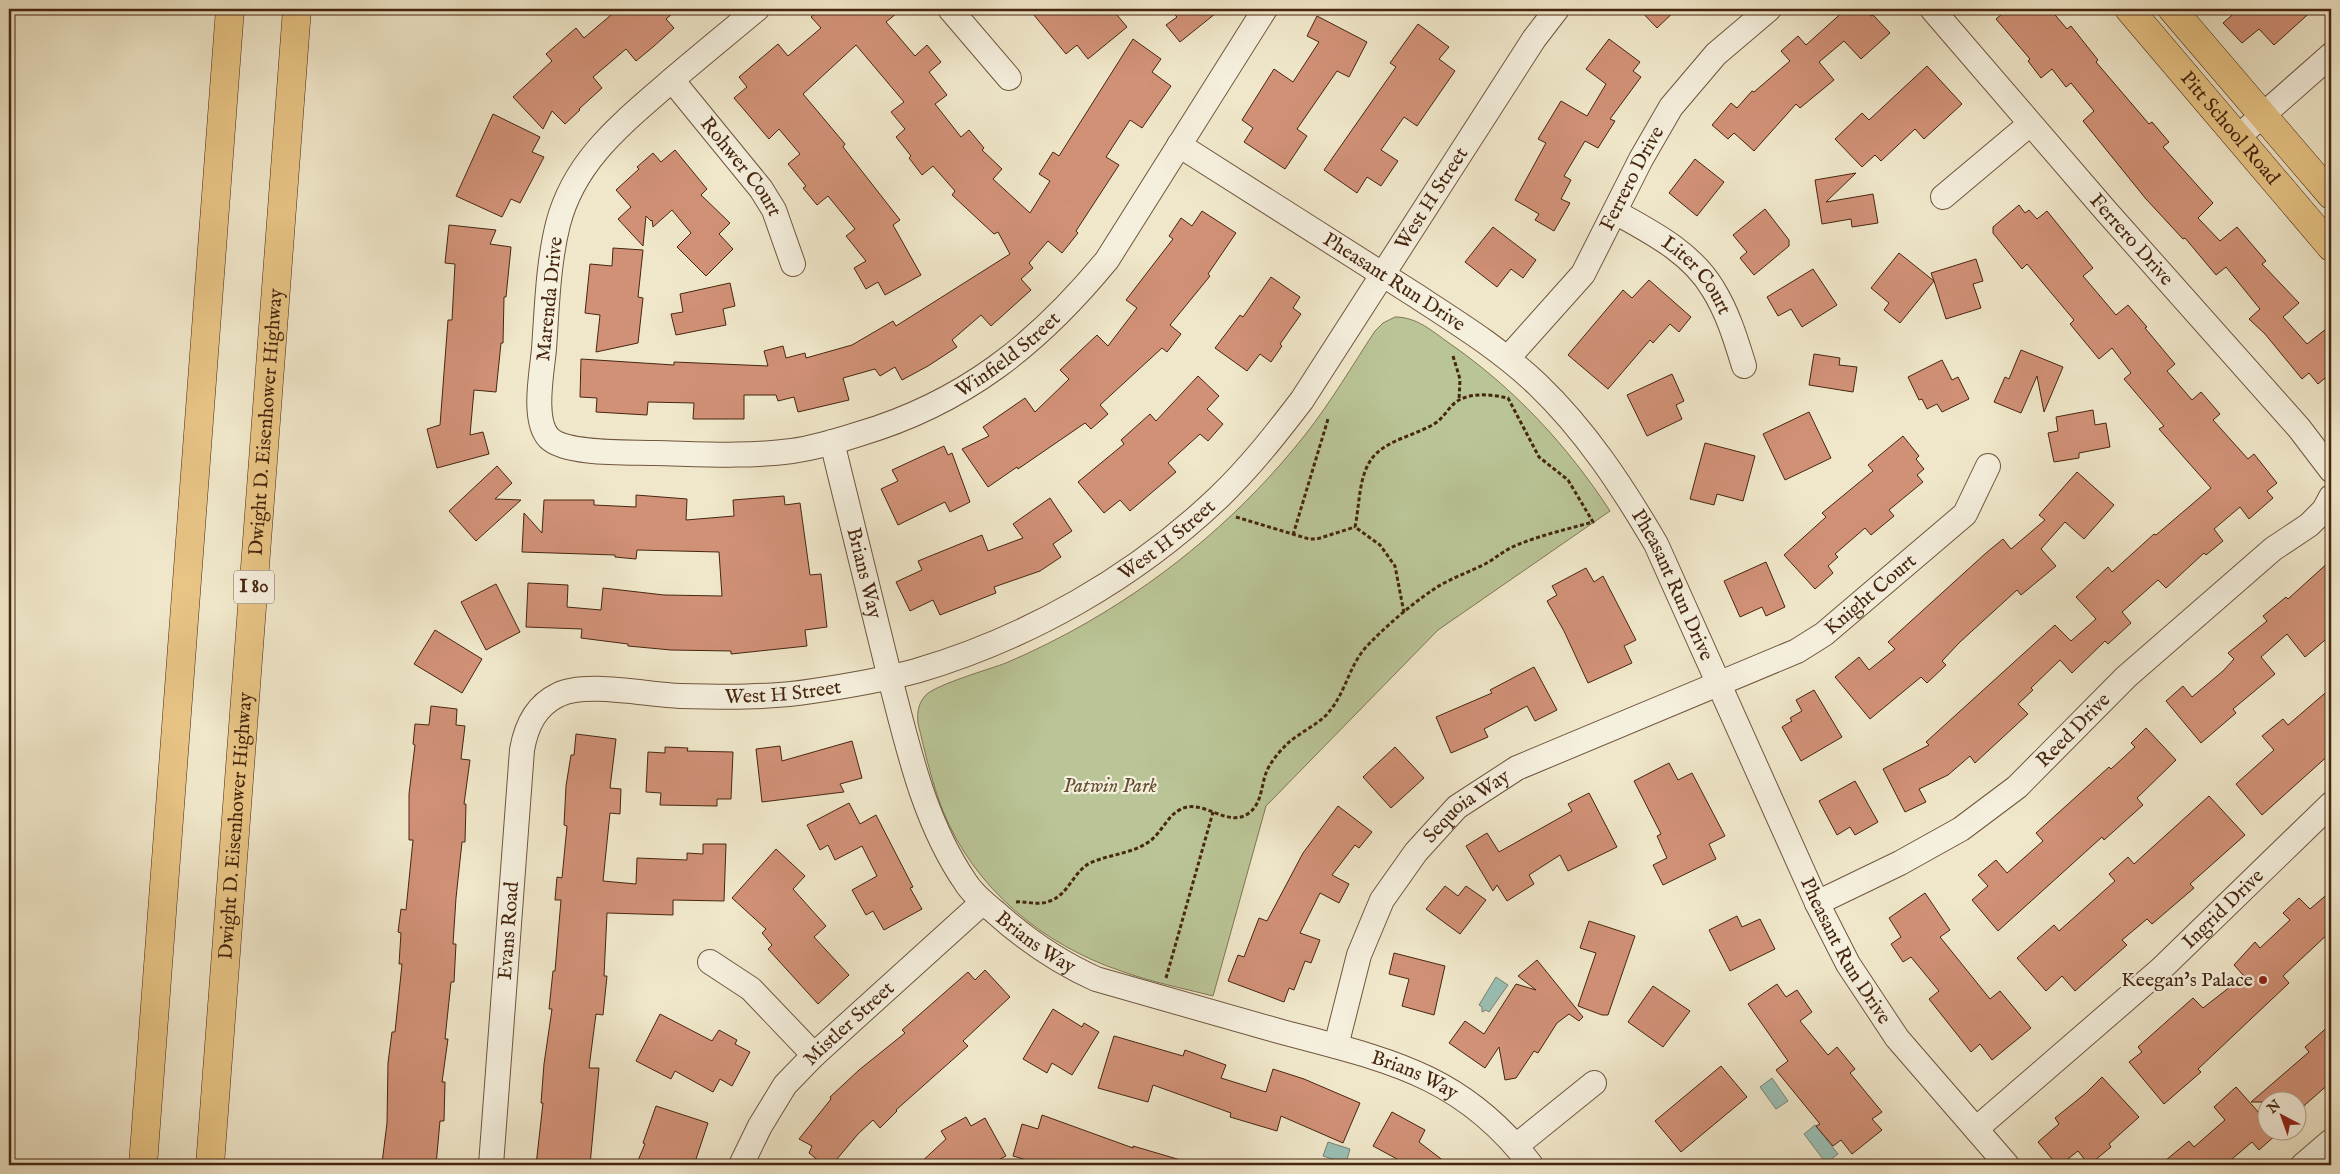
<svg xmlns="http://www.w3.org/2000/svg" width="2340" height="1174" font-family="'IM FELL English',serif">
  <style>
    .green { fill: #bac597; stroke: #807653 }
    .water { fill: #9ac0b6; stroke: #788273 }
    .building { fill: #d19177; stroke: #46260f }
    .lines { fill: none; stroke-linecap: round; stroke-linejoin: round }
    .minor-casing { stroke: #70563e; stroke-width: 26 }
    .major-casing { stroke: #46260f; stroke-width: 29 }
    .highway-casing { stroke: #46260f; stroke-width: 29 }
    .path { stroke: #46260f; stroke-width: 3; stroke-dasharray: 4 2.5; stroke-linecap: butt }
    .minor { stroke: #f5efdd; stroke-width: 24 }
    .major { stroke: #e8c485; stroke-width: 28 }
    .highway { stroke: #e8c485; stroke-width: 28 }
    .poi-dot { fill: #8f2418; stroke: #f5efdd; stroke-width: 2 }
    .labels { text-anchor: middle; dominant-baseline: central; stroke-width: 4.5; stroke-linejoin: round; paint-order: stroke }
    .shield { fill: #f5efdd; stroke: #7a624d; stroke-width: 1 }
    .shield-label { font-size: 19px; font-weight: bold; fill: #46260f }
    .street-label { font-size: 20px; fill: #46260f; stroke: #f5efdd }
    .park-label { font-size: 20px; font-style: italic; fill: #634e31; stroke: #f5efdd }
    .poi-label { font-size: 20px; fill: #46260f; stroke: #f5efdd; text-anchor: end }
  </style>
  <rect width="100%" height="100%" fill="#f0e7ca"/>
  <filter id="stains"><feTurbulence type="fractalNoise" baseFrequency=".004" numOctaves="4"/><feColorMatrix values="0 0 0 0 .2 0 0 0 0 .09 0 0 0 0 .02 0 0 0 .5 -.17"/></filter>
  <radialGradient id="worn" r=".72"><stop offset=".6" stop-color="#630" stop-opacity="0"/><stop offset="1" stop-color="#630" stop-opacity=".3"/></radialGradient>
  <path class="green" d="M1395 317C1417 317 1432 331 1449 343 1514 388 1567 445 1610 511L1438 630 1266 806 1213 996C1182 988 1151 982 1121 971 1043 945 974 888 943 811 932 783 925 753 918 723 917 713 918 703 926 695 935 685 990 669 1006 663 1034 651 1062 637 1088 622 1171 574 1245 511 1305 435 1331 402 1352 366 1375 331L1383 323Z"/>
  <path class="water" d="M1496 977 1508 985 1489 1012 1486 1010 1482 1012V1007L1479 1005Z
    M1772 1078 1788 1101 1776 1109 1760 1087Z
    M1815 1125 1838 1154 1826 1163 1804 1134Z
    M1328 1142 1350 1149 1346 1163 1323 1156Z"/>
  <path class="building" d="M618 9H678L666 19 674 28 653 47 636 61 626 49 593 77 602 88 579 109 580 110 565 124 552 111 543 129 513 97 552 61 546 54 576 28 584 38Z
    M820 9H902L886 22 915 56 927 45 941 62 929 72 947 95 935 104 961 137 969 130 984 148 982 150 1002 169 993 179 1030 213 1050 181 1039 174 1053 152 1059 156 1133 39 1161 59 1152 72 1171 86 1142 128 1130 120 1106 157 1119 165 1076 231 1078 233 1062 253 1048 241 1029 263 1033 268 1021 279 1031 290 991 326 981 315 952 340 957 347 928 366 902 380 895 367 880 376 875 369 843 378 849 400 798 412 794 397 778 401 776 395H744V419H693L694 403 648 402 647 415 596 412 597 398 580 397 581 359 674 365V362L768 366 764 351 783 346 786 358 805 353 806 358 852 345 893 321 896 326 1010 254 998 232 994 234 952 195 955 191 933 166 922 175 909 158 911 156 896 137 905 129 891 112 904 102 856 45 803 94 845 144 843 147 900 220 893 225 921 275 885 295 878 282 866 289 854 268 866 261 846 236 855 229 828 196 817 205 803 188 806 186 788 164 800 154 779 129 769 139 734 98 747 87 739 77 778 44 788 56 821 28 811 17Z
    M1029 9H1112L1127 27 1088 59 1077 45 1066 54Z
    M1170 9H1221L1180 42 1166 25 1177 17Z
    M1639 9H1677L1657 28Z
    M1846 9H1864L1871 16 1873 15 1890 33 1861 59 1844 41 1819 62 1834 80 1800 108 1796 104 1754 151 1734 133 1728 139 1712 125 1731 103 1737 108 1752 91 1754 92 1790 61 1781 51 1798 36 1806 45Z
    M2008 9H2050L2067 29 2071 26 2098 60 2096 62 2149 124 2152 122 2169 142 2163 147 2213 203 2198 218 2220 241 2237 227 2266 261 2262 264 2299 303 2283 317 2307 344 2331 325V373L2318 384 2309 373 2302 379 2265 334 2249 319 2260 309 2226 267 2216 275 2185 238 2183 239 2146 199 2083 121 2094 111 2071 83 2066 87 2052 69 2041 78 2028 61 2030 59 1996 19Z
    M2239 9H2314L2274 45 2259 29 2242 43 2223 23Z
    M1317 16 1367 42 1349 77 1337 71 1297 129 1307 136 1285 169 1244 142 1253 128 1242 120 1274 69 1293 82 1319 42 1307 36Z
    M1418 24 1449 47 1439 59 1455 71 1417 126 1404 117 1381 150 1398 161 1381 186 1367 177 1357 193 1324 170 1396 67 1390 63Z
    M1609 39 1640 62 1633 71 1641 77 1610 119 1615 121 1598 148 1585 141 1564 176 1571 180 1561 199 1570 203 1554 231 1535 220 1539 214 1515 200 1546 143 1538 139 1561 101 1587 116 1606 84 1586 69Z
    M1927 66 1962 104 1924 139 1915 129 1881 161 1875 155 1862 167 1835 139 1862 113 1869 120Z
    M493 114 540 137 532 152 544 157 520 203 511 199 502 217 456 196Z
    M675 150 707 189 701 195 730 223 719 234 733 249 706 276 677 247 691 233 672 210 653 227 652 220 651 221 646 216 643 246 618 219 631 207 616 190 639 169 637 167 653 153 661 162Z
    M1695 159 1724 182 1697 216 1669 193Z
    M1856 173 1826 202 1873 194 1878 223 1852 227 1851 219 1822 224 1815 180Z
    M2019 205 2025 213 2029 210 2037 219 2047 211 2093 268 2083 276 2116 315 2128 305 2147 327 2145 328 2175 364 2167 371 2192 400 2201 392 2220 414 2213 420 2248 459 2254 454 2277 483 2267 491 2273 498 2249 519 2240 507 2214 529 2223 541 2206 555 2204 553 2166 588 2158 580 2122 612 2131 623 2108 644 2105 641 2072 673 2060 660 2031 688 2033 690 2018 704 2028 714 1975 763 1970 756 1948 775 1919 789 1926 802 1905 812 1883 769 1929 745 1926 742 2055 625 2071 641 2096 619 2076 597 2108 567 2112 572 2154 534 2156 535 2211 488 2159 429 2164 426 2124 379 2131 373 2112 348 2099 359 2070 324 2074 320 2027 264 2022 269 1993 233V227Z
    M1765 209 1789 240V246L1754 275 1740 258 1747 252 1733 235Z
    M1202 211 1236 233 1208 274 1210 276 1170 325 1181 334 1167 352 1162 348 1100 405 1108 414 1091 429 1085 423 1018 469 1017 467 988 487 962 449 989 436 983 427 1025 398 1035 412 1069 379 1060 370 1097 335 1108 346 1137 308 1126 300 1173 239 1169 236 1181 218 1192 226Z
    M449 225 496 230 490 244 511 247 506 297H504L503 343H501L496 392 474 390 470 435 483 432 489 454 437 468 427 429 440 425 448 320H452L455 264 445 263Z
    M1493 227 1536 260 1523 278 1511 269 1497 287 1465 262Z
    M613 248 643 250 638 297 643 298 638 343 596 352 600 315 585 313 590 264 612 266Z
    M1899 253 1934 281 1931 273 1976 259 1983 281 1973 284 1981 308 1946 319 1934 281 1900 323 1884 310 1889 303 1871 288Z
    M1813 269 1837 305 1802 327 1791 309 1778 316 1767 297Z
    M1271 277 1300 297 1293 308 1301 314 1280 344 1282 346 1271 362 1260 354 1247 371 1215 348 1240 315 1243 317Z
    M1649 280 1691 317 1679 332 1670 324 1653 343 1650 340 1608 389 1568 355 1623 290 1632 298Z
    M730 283 735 306 723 309 726 325 676 335 671 314 683 312 680 294Z
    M2021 350 2063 367 2044 412 2037 376 2021 413 1994 402 2005 377 2009 379Z
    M1814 354 1840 358 1839 365 1857 367 1853 392 1809 385Z
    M1942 360 1952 380 1958 377 1969 399 1942 412 1937 404 1927 409 1922 399 1919 400 1908 377Z
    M1672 374 1684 401 1676 405 1682 419 1647 436 1627 395Z
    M1198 376 1219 396 1207 409 1223 424 1208 441 1200 434 1168 463 1176 472 1130 511 1120 500 1104 513 1078 482 1124 444 1121 440 1150 414 1156 421Z
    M2093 410 2095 425 2106 423 2110 447 2079 453V458L2054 462 2048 433 2058 431 2056 417Z
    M1809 412 1831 458 1785 480 1763 434Z
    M1903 436 1919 456 1916 459 1924 469 1917 475 1923 482 1889 510 1894 516 1871 535 1865 528 1835 554 1838 557 1828 566 1833 573 1815 589 1784 555 1826 517 1822 513 1873 471 1868 465Z
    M1705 443 1755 456 1743 501 1717 494 1714 505 1690 499Z
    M944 446 948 455 952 453 970 502 950 512 945 502 898 525 881 489 898 481 892 470Z
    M497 466 512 483 495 499 521 500 476 541 449 511Z
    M2077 472 2114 505 2084 539 2065 522 2041 549 2056 566 2021 595 2017 590 1960 642 1942 661 1946 665 1927 683 1921 677 1870 719 1835 677 1859 657 1869 670 1895 649 1888 642 1986 553 2003 539 2011 549 2045 520 2039 515Z
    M636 495 687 499 686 520 734 516 733 500 784 496 785 505 800 503 810 575 821 574 827 627 805 630 807 646 731 654V651L671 650 628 646V644L581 638 582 629 526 627 528 583 568 585 567 607 601 610 603 588 664 595 722 596 719 552 637 550 636 559 615 557V555L522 552 524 513 542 533 544 500H594V505L636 507Z
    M1050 498 1072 531 1053 544 1061 557 1040 571 994 587 996 593 940 615 933 600 910 611 896 582 922 570 918 561 982 535 988 551 1023 538 1013 524Z
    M2331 560V635L2305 657 2287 634 2261 657 2275 674 2233 709 2236 713 2201 743 2166 701 2183 686 2192 697 2223 671 2234 659 2228 653 2267 621 2263 616 2286 597 2288 599Z
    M1766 562 1785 607 1766 616 1762 607 1740 617 1724 581Z
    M1586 568 1594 582 1603 576 1636 640 1624 646 1632 663 1588 683 1564 631 1547 601 1557 595 1552 586Z
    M496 584 520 632 486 650 461 602Z
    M435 630 482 659 462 693 414 664Z
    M1534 667 1557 710 1535 721 1527 706 1484 729 1488 737 1451 753 1436 717 1492 693 1490 690Z
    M2331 688V753L2262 815 2236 784 2274 750 2262 736 2283 719 2288 725Z
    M1814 690 1842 737 1801 761 1782 727 1792 721 1790 718 1802 711 1796 700Z
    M431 706 457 709 456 725 465 726 461 759 470 760 464 804H466L465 842H462L456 898 453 944H456L454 982H451L445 1039H448L442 1082H445L444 1121H440L436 1165H402L382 1163 387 1123 388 1063 392 1032H395L402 964H399L401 933 398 932 401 909 406 910 413 840H409V794L415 745 413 744 415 724 429 725Z
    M2146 728 2176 760 2137 798 2143 805 2104 840 2102 837 1998 931 1972 900 1988 886 1978 875 1996 860 2007 873 2043 841 2036 833 2109 767 2111 769 2135 747 2131 743Z
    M576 734 616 739 610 788 621 789 620 814 610 813 603 881 636 884 637 858 687 860V853L703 854V844H726L724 901 673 900V915L607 913 604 976H607L603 1015 596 1014 589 1068H599L590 1165H536L543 1103H541L544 1064 552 1009H549L553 971H555L561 900H555L557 877 562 878 567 826 564 825 566 786 571 755H574Z
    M852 741 862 778 840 784 844 792 762 802 756 749 780 746 782 761Z
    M665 747 688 748 687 751 733 752 731 799H717V806L660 805 661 793 646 792 648 752 665 753Z
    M1395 747 1424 778 1391 808 1363 777Z
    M1669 763 1678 780 1692 773 1725 836 1709 844 1716 859 1663 885 1653 865 1667 858 1657 836 1661 834 1634 781Z
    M1855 781 1878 822 1855 835 1850 827 1837 835 1819 801Z
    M1589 793 1617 847 1568 871 1560 855 1529 875 1534 884 1507 901 1497 885 1493 891 1466 846 1487 833 1499 852 1572 811 1568 804Z
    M2209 796 2245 835 2190 884 2194 888 2152 924 2147 919 2122 940 2127 945 2075 991 2062 976 2046 991 2017 958 2054 925 2059 931 2115 881 2109 874 2128 857 2134 864Z
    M849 803 860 824 876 815 913 887 910 888 922 909 884 930 873 911 866 915 852 890 877 876 862 846 835 860 828 845 820 850 807 825Z
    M1338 806 1372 832 1359 848 1355 845 1332 875 1349 884 1339 903 1320 893 1300 933 1320 940 1311 963 1305 961 1294 990 1289 988 1284 1002 1228 981 1238 955 1244 957 1259 918 1267 921 1303 853Z
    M776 849 805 876 793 889 826 926 814 937 849 975 818 1004 768 949 772 945 762 933 766 929 732 898Z
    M1445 886 1458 896 1466 886 1486 900 1460 934 1426 909Z
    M2331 891V931L2283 976 2289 983 2198 1069 2201 1072 2164 1104 2129 1062 2142 1052 2138 1047 2193 998 2203 1008 2244 976 2234 965 2255 942 2260 948 2290 920 2283 913 2299 898 2310 909Z
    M1925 893 1950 930 1940 937 1990 999 2000 991 2031 1028 1992 1060 1980 1044 1971 1052 1929 999 1939 991 1911 957 1903 962 1891 944 1901 937 1889 918Z
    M1737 916 1742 927 1760 919 1775 949 1730 971 1709 930Z
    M1589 921 1635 936 1608 1015H1602L1578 1006 1596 953 1580 948Z
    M1394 953 1445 966 1434 1015 1402 1006 1409 979 1389 974Z
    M1537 960 1583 1017 1579 1021 1569 1014 1557 1023 1538 1053 1534 1051 1516 1078 1505 1080 1499 1047 1485 1068 1449 1043 1465 1021 1484 1034 1516 984 1536 990 1518 976Z
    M985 970 1010 997 963 1041 968 1046 896 1110 897 1111 880 1128 873 1120 858 1134 832 1165H824L809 1153 812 1146 799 1139 831 1099 830 1097 859 1070 905 1033 902 1030 968 972 975 980Z
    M1777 984 1786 997 1797 990 1812 1012 1800 1021 1828 1055 1837 1047 1855 1069 1850 1073 1882 1112 1872 1119 1882 1130 1852 1154 1841 1140 1833 1146 1816 1126 1820 1124 1776 1070 1788 1061 1748 1004Z
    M1653 986 1690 1011 1663 1047 1628 1022Z
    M1053 1009 1082 1027 1084 1023 1099 1032 1072 1075 1052 1063 1047 1073 1023 1059Z
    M660 1014 712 1041 719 1030 737 1040 735 1044 750 1052 732 1086 720 1079 713 1092 675 1071 671 1079 636 1061Z
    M2331 1024V1082L2298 1111V1102H2251L2309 1052 2305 1047Z
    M1114 1036 1183 1056 1185 1050 1226 1065 1221 1078 1266 1092 1273 1069 1304 1079 1360 1103 1343 1143 1281 1116 1277 1131 1230 1117 1231 1113 1153 1085 1148 1102 1098 1088Z
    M1721 1066 1747 1097 1681 1152 1655 1121Z
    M2102 1077 2139 1117 2109 1144 2111 1147 2089 1165 2078 1151 2060 1165H2057L2038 1142 2059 1124 2055 1118 2086 1093Z
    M2236 1087 2268 1123V1132H2275L2277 1134 2259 1150 2252 1142 2225 1165H2160L2189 1141 2194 1147 2225 1120 2214 1107Z
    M656 1106 708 1123 694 1165H636L645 1144 643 1143Z
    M1392 1112 1425 1130 1419 1142 1449 1165H1408L1373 1146Z
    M1042 1115 1133 1148V1146L1184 1161 1183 1165H1044L1013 1156 1022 1124 1038 1129Z
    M966 1117 971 1126 985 1118 1006 1156 989 1165H918L946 1139 941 1131Z"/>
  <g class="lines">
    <g class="minor-casing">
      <g id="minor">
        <path id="s1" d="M757 9C726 35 695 60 665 86 619 126 574 162 558 224 548 264 547 307 544 349 542 372 532 420 549 438 566 455 631 452 655 453 701 454 746 457 792 451 815 448 837 441 859 434 964 403 1038 344 1107 260L1265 9"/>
        <path d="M950 9 1009 78"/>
        <path id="s2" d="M1932 9 2106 211 2299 428 2331 470"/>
        <path id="s3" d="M672 80 761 189 774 210 793 264"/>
        <path d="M2238 137 2331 55"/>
        <path id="s4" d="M1179 145C1258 195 1337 245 1415 295 1458 323 1500 349 1537 384 1586 431 1622 486 1656 544L1817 903 1848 964 1897 1038 2007 1165"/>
        <path d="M1943 197 2030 124"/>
        <path id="s5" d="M1615 212C1651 232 1691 252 1713 289 1728 313 1736 340 1744 366"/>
        <path id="s6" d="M1508 358 1583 274 1641 159 1671 107 1716 54 1769 9"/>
        <path id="s7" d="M832 442C851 521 871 599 890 678 908 748 924 822 966 883 973 894 985 904 995 912 1026 940 1058 962 1096 979 1155 996 1215 1013 1275 1030 1381 1059 1460 1071 1531 1165"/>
        <path id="s8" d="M1817 903 1900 863 1961 829 2017 787 2126 677 2273 549 2309 525 2324 510 2331 497"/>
        <path d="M710 962 751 989 814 1055"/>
        <path id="s9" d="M1336 1046 1359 955 1382 900 1416 852 1457 807 1517 768 1797 651 1824 634 1965 514 1988 466"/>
        <path id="s10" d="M1976 1129 2161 969 2331 804"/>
        <path d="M1516 1146 1594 1083"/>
        <path id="s11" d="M491 1165 522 750C526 727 535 706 558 695 585 681 648 695 680 696 723 697 770 698 813 691 847 686 882 680 916 671 1028 638 1134 578 1219 497 1250 467 1276 434 1302 400L1534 39 1557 9"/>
        <path id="s12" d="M741 1165 760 1126 785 1085 814 1055 983 902"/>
        <path d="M2303 1165 2331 1141"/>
      </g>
    </g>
    <g class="major-casing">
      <g id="major">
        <path id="s13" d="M2129 9 2331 247"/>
        <path d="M2172 9 2331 195"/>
      </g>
    </g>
    <g class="highway-casing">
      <g id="highway">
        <path d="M143 1165 230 9"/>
        <path id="s14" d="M210 1165 297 9"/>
      </g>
    </g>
    <path class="path" d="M1453 356 1460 379 1459 400
      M1236 517 1309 539H1317L1355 527
      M1293 535 1328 419
      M1016 902C1027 901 1038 906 1050 901 1069 894 1073 872 1090 863 1110 854 1132 854 1150 841 1162 832 1167 816 1181 809 1203 798 1228 829 1249 813 1261 804 1261 789 1265 776 1268 765 1278 753 1286 745 1298 733 1318 725 1328 713 1346 693 1349 664 1368 645 1388 624 1413 603 1437 587 1452 578 1469 572 1485 564 1496 558 1506 549 1517 545 1541 535 1568 529 1593 522L1568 480 1539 457 1508 398C1493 395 1474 392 1459 400 1450 405 1445 416 1437 422 1418 435 1388 439 1373 457 1358 476 1360 504 1355 527L1380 545 1395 566 1404 613
      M1166 978 1213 812"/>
    <use href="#minor" class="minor"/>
    <use href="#major" class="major"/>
    <use href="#highway" class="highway"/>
  </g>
  <circle class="poi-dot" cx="2263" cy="980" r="5"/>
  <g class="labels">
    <rect class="shield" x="234" y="570.5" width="40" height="33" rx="4"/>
    <g class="shield-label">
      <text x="254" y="587">I 80</text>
    </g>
    <g class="street-label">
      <text stroke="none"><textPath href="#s13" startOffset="156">Pitt School Road</textPath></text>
      <text stroke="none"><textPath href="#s3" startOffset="111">Rohwer Court</textPath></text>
      <text stroke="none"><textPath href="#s6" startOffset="220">Ferrero Drive</textPath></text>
      <text stroke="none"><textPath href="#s11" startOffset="1566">West H Street</textPath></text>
      <text stroke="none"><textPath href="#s2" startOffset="305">Ferrero Drive</textPath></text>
      <text stroke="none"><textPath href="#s5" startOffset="105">Liter Court</textPath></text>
      <text stroke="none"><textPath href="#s4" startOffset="255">Pheasant Run Drive</textPath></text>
      <text transform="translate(550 299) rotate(-84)">Marenda Drive</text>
      <text stroke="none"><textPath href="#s1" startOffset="1000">Winfield Street</textPath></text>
      <text stroke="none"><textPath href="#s14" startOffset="745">Dwight D. Eisenhower Highway</textPath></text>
      <text stroke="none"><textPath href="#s11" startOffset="1131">West H Street</textPath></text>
      <text stroke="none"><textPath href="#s7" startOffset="135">Brians Way</textPath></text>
      <text stroke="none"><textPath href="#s4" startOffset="675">Pheasant Run Drive</textPath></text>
      <text stroke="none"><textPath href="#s9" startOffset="741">Knight Court</textPath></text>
      <text stroke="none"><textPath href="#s11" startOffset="711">West H Street</textPath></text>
      <text stroke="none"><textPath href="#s8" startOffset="312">Reed Drive</textPath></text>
      <text stroke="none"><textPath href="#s9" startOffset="281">Sequoia Way</textPath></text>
      <text stroke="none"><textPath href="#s14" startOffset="340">Dwight D. Eisenhower Highway</textPath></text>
      <text stroke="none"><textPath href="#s10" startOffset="331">Ingrid Drive</textPath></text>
      <text stroke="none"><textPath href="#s11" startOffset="235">Evans Road</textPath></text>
      <text stroke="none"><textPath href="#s7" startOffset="555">Brians Way</textPath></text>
      <text stroke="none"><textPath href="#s4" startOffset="1080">Pheasant Run Drive</textPath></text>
      <text stroke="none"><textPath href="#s12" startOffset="180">Mistler Street</textPath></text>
      <text stroke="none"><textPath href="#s7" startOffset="959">Brians Way</textPath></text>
    </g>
    <g class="park-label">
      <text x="1110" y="786">Patwin Park</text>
    </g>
    <g class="poi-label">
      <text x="2253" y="980">Keegan's Palace</text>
    </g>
  </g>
  <rect width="2340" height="1174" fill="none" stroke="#f0e7ca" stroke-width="30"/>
  <rect x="10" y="10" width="2320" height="1154" fill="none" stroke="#46260f" stroke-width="2.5"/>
  <rect x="15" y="15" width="2310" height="1144" fill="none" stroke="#46260f"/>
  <g transform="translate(2282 1116) rotate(319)"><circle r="24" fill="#f5efdd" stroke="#af9f8b"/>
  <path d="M0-4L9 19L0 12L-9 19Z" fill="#8f2418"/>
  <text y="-8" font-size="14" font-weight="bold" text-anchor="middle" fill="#46260f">N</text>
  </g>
  <rect width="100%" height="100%" filter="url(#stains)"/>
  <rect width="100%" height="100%" fill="url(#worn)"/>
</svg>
